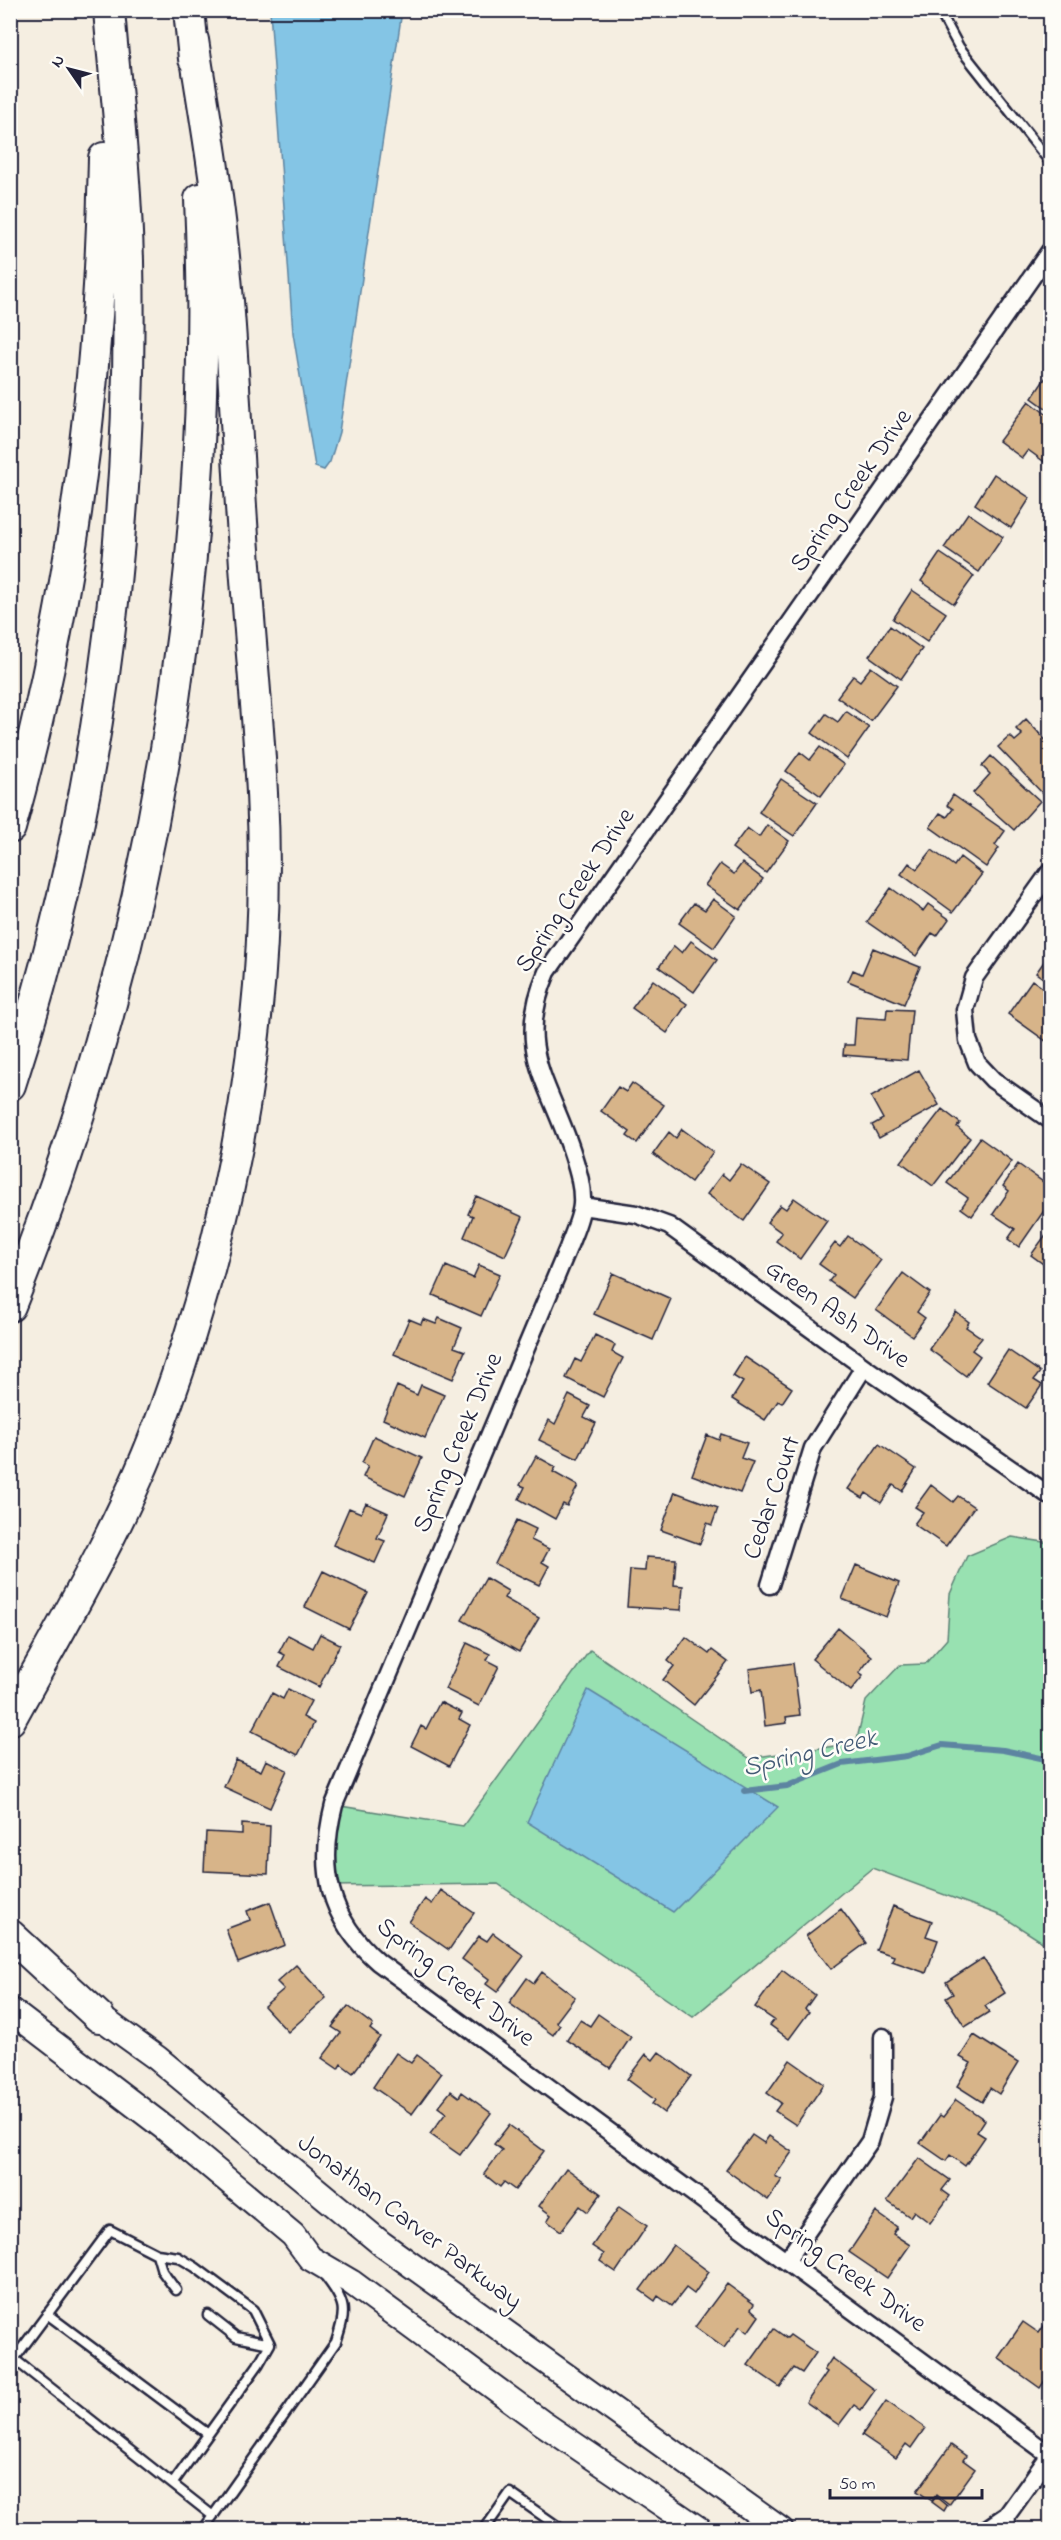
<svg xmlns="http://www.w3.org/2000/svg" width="1061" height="2540" font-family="'Indie Flower',sans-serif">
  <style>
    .green { fill: #98e1b1; stroke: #5d8276; stroke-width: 1.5 }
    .water { fill: #84c5e5; stroke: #5d84a1; stroke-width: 1.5 }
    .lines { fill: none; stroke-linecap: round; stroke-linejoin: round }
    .stream { stroke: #5d84a1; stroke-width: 6 }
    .building { fill: #d7b489; stroke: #22223b; stroke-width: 1.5 }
    .lane-casing { stroke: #22223b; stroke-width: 13 }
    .street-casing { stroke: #22223b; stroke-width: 21 }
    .secondary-casing { stroke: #22223b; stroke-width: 28 }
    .highway-casing { stroke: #22223b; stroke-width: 34 }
    .lane { stroke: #fdfcf7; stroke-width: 8 }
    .street { stroke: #fdfcf7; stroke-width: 16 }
    .secondary { stroke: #fdfcf7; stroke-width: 24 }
    .highway { stroke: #fdfcf7; stroke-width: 30 }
    .labels { text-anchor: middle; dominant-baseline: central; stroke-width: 5; stroke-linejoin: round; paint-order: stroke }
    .street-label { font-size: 26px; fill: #22223b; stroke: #fdfcf7 }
    .water-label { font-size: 27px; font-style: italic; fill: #445b76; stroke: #fdfcf7 }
  </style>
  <rect width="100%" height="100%" fill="#f5eee1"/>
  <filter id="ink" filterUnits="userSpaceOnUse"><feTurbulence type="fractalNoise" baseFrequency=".0167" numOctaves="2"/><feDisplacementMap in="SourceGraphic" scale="12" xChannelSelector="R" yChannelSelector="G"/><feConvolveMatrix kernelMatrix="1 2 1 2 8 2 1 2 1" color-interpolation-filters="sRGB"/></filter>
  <g filter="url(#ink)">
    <path class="green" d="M1012 1537 1050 1543V1947L1002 1916 872 1868 693 2017 498 1884 330 1886 334 1805 463 1826 590 1650 749 1758 856 1743 866 1701 900 1665 925 1664 947 1639 950 1594 967 1556Z"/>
    <path class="water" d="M270 11H402L339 432 330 462 324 470 315 467 293 333Z
      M588 1690 778 1807 673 1912 527 1822Z"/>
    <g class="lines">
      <path class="stream" d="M744 1791 787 1786 842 1764 907 1756 942 1745 1003 1750 1050 1760"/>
    </g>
    <path class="building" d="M1050 371V411L1032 398Z
      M1029 401 1050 417V466L1028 450 1022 458 999 441Z
      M994 474 1030 498 1011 528 975 504Z
      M968 513 1003 537 979 572 944 548Z
      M940 553 974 576 954 604 921 581Z
      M912 590 946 613 927 642 893 619Z
      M890 626 922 649 901 679 869 656Z
      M871 667 897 686 871 721 837 697 853 676 860 681Z
      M846 711 869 728 847 759 812 733 826 714 838 722Z
      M1026 719 1050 745V791L1045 796 998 747 1010 736 1015 741 1022 735 1016 729Z
      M820 747 844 765 821 796 786 771 800 752 810 760Z
      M991 756 1040 801 1014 830 973 793 990 774 982 766Z
      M781 779 817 803 794 836 759 812Z
      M953 795 1005 831 995 845 999 848 986 867 930 827 940 813 947 817 953 809 947 805Z
      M767 825 789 841 766 873 732 848 747 828 759 837Z
      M932 850 954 866 960 857 982 874 953 912 901 874 909 863 917 869Z
      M742 863 763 879 740 910 705 885 720 864 734 874Z
      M891 888 923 911 928 904 949 919 937 936 932 933 916 956 867 922Z
      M713 899 736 916 714 948 679 923 694 903 705 910Z
      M691 941 717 960 694 992 659 967 674 946 682 953Z
      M873 948 920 967 904 1004 848 981 853 970 862 974Z
      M1050 953V983L1036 973Z
      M653 980 687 1004 667 1033 632 1008Z
      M1032 980 1050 993V1044L1008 1014Z
      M887 1009 912 1010 907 1060 843 1055 844 1045H854L856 1017 886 1019Z
      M919 1070 939 1105 879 1138 872 1125 883 1119 871 1097Z
      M632 1083 664 1105 637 1143 627 1136 630 1132 601 1111 618 1087 626 1092Z
      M942 1109 960 1123 957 1127 970 1138 933 1186 901 1162Z
      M682 1129 713 1152 691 1182 653 1154 669 1132 676 1138Z
      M980 1138 1012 1161 972 1216 961 1208 968 1198 947 1183Z
      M741 1164 770 1184 744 1221 707 1194 722 1174 729 1180Z
      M1018 1164 1050 1187V1202L1019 1247 1008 1239 1015 1229 993 1214 1009 1191 1003 1186Z
      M476 1196 523 1217 505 1256 464 1237 473 1216 468 1214Z
      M794 1198 827 1221 800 1259 776 1241 782 1233 767 1222 780 1205 786 1209Z
      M1050 1229V1269L1031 1255Z
      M848 1236 881 1260 853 1298 829 1281 834 1275 819 1264 835 1243 840 1247Z
      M479 1265 500 1274 481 1316 433 1295 446 1266 473 1278Z
      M613 1273 671 1299 653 1340 594 1314Z
      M903 1273 930 1293 917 1312 925 1318 912 1336 876 1310Z
      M956 1312 969 1322 966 1327 982 1338 972 1350 980 1356 966 1376 929 1349Z
      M439 1318 462 1328 454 1347 465 1351 453 1379 394 1354 409 1319 421 1324 423 1319 436 1324Z
      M595 1335 615 1345 612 1352 623 1358 603 1397 566 1378 575 1359 581 1362Z
      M1008 1350 1040 1372 1034 1380 1042 1385 1026 1408 987 1382Z
      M745 1357 792 1388 782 1403 778 1401 765 1420 732 1399 743 1382 733 1376Z
      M421 1385 444 1395 425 1438 383 1419 397 1386 417 1395Z
      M569 1395 590 1406 584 1417 596 1423 578 1459 539 1440 549 1420 555 1424Z
      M721 1434 747 1443 741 1458 753 1462 740 1493 692 1475 707 1435 719 1440Z
      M374 1436 422 1458 405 1496 363 1477 368 1466 362 1463Z
      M879 1444 916 1469 902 1491 893 1485 881 1503 866 1493 863 1498 848 1489Z
      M536 1456 556 1467 553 1472 578 1486 567 1506 563 1504 555 1519 519 1499 525 1487 520 1485Z
      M931 1485 953 1502 958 1496 974 1507 946 1546 914 1524 923 1512 915 1507Z
      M675 1492 718 1508 712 1525 707 1523 700 1544 661 1530Z
      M366 1503 388 1513 377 1538 385 1541 375 1563 333 1545 349 1508 361 1513Z
      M517 1520 536 1529 531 1540 549 1549 542 1562 549 1566 539 1585 495 1564Z
      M646 1557 676 1559 674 1585 683 1586 681 1610 627 1607 630 1570 645 1571Z
      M856 1565 899 1583 886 1617 842 1599Z
      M323 1571 368 1593 349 1629 305 1607Z
      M486 1578 508 1591 504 1598 539 1618 519 1652 462 1620Z
      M838 1628 872 1656 859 1673 863 1676 851 1691 812 1659Z
      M320 1634 340 1644 319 1687 279 1667 285 1655 279 1652 288 1635 313 1648Z
      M686 1637 709 1654 712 1650 728 1662 694 1705 663 1680 674 1666 668 1661Z
      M467 1643 490 1654 487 1660 499 1666 479 1706 445 1689Z
      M793 1663 800 1715 786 1717 787 1723 765 1726 761 1690 752 1692 749 1669Z
      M288 1689 311 1701 303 1717 314 1723 298 1755 252 1731 272 1693 283 1699Z
      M440 1702 462 1713 459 1719 470 1725 449 1766 411 1746 421 1726 426 1729Z
      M236 1760 261 1771 266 1760 287 1770 270 1808 224 1787Z
      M242 1824 270 1826 268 1874 204 1871 206 1832 242 1834Z
      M441 1890 474 1913 449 1950 409 1922 425 1899 432 1904Z
      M270 1902 285 1945 238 1963 226 1929 250 1920 247 1911Z
      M893 1906 932 1921 926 1936 938 1940 926 1973 892 1961 894 1956 876 1950Z
      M841 1909 866 1943 831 1969 806 1936Z
      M493 1933 524 1956 497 1992 486 1984 489 1979 462 1959 479 1936 487 1941Z
      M983 1958 1005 1993 985 2006 989 2012 965 2027 946 1998 953 1994 946 1982Z
      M296 1965 326 1998 288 2032 264 2006 284 1989 277 1982Z
      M782 1970 815 1995 805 2009 809 2012 789 2039 770 2025 774 2020 755 2007Z
      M542 1972 575 1997 556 2022 560 2025 553 2035 509 2003 527 1978 534 1983Z
      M348 2006 373 2025 370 2029 380 2037 353 2073 341 2064 338 2069 322 2058 341 2033 332 2027Z
      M598 2014 631 2037 610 2068 567 2040 580 2020 590 2026Z
      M974 2035 1018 2063 999 2094 990 2088 982 2102 957 2086 971 2063 960 2057Z
      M659 2052 691 2076 664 2113 652 2104 655 2100 627 2079 646 2054 653 2060Z
      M396 2053 411 2063 417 2055 442 2073 412 2114 373 2087Z
      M790 2060 824 2084 796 2125 775 2111 781 2103 767 2093Z
      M451 2091 459 2097 462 2092 491 2113 460 2155 430 2134 446 2113 438 2107Z
      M956 2100 985 2120 977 2132 985 2137 965 2166 950 2155 946 2161 920 2143 940 2115 943 2117Z
      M509 2125 544 2151 515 2190 504 2182 500 2187 484 2174 502 2150 494 2144Z
      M752 2135 764 2143 769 2136 792 2152 775 2176 782 2180 768 2200 726 2170Z
      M919 2158 950 2180 942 2190 950 2196 930 2223 914 2211 910 2217 887 2201Z
      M566 2168 601 2194 588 2212 580 2206 561 2231 547 2221 551 2215 539 2206Z
      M619 2207 647 2226 616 2272 600 2261 604 2254 592 2246Z
      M876 2212 897 2227 893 2234 910 2245 887 2278 849 2252Z
      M673 2245 709 2272 694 2294 686 2288 672 2306 658 2296 655 2301 640 2290Z
      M727 2284 754 2304 751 2309 759 2316 748 2332 740 2326 724 2348 695 2327Z
      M1023 2322 1039 2333 1046 2323 1050 2327V2373L1040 2388 998 2358Z
      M774 2329 787 2338 790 2335 816 2353 802 2373 794 2368 780 2387 748 2365Z
      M832 2358 875 2390 861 2410 854 2405 839 2425 806 2402 827 2372 824 2370Z
      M886 2401 925 2428 911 2448 906 2444 896 2458 862 2435Z
      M951 2445 966 2456 963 2460 975 2469 949 2505 936 2495 932 2501 917 2491Z
      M936 2497 947 2506 944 2511 932 2502Z"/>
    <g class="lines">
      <g class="lane-casing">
        <path id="lane" d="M939 10 959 47 1050 162
          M157 2254 162 2271 176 2290
          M47 2314 208 2434
          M208 2315 236 2337 270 2344
          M173 2483 258 2365 270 2344 253 2310 195 2267 178 2257 157 2254 110 2230 14 2359 213 2516
          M203 2530 336 2342C347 2310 346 2303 325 2276
          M484 2530 510 2493 563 2530"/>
      </g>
      <g class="street-casing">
        <path id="street" d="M1050 251 547 972C513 1050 551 1084 573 1155 578 1171 583 1187 582 1204 581 1218 573 1234 568 1248L334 1805C318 1868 328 1918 378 1962L1050 2455
          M1050 872 974 978 965 1010 968 1040 977 1063 993 1080 1050 1120
          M582 1206 636 1214 669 1226 864 1367 1050 1496
          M770 1585 813 1448 864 1367
          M787 2260 870 2141 883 2097V2037
          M1007 2515 1050 2455
          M985 2530 1007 2515 1006 2530"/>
      </g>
      <g class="secondary-casing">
        <path id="secondary" d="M86 2007 157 2058 382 2244 781 2530
          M10 2010 166 2129 293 2235 310 2258 351 2282 541 2422 700 2530"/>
      </g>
      <g class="highway-casing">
        <path id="highway" d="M189 10 194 59
          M10 828C71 609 100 385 104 158
          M10 1085C96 821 134 538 128 261 126 177 116 94 109 10
          M10 1306C151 957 216 575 200 199
          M10 1720C66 1618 126 1519 165 1409 236 1213 273 1002 262 793 258 712 249 631 244 550 236 446 234 341 222 238 215 171 203 105 193 40
          M10 1935 99 2017"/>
      </g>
      <use href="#lane" class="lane"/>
      <use href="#street" class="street"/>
      <use href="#secondary" class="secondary"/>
      <use href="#highway" class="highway"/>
    </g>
  </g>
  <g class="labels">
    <g class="street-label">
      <text transform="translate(852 491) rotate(-55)">Spring Creek Drive</text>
      <text transform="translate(576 891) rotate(-56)">Spring Creek Drive</text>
      <text transform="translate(837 1315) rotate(35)">Green Ash Drive</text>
      <text transform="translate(459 1443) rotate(-67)">Spring Creek Drive</text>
      <text transform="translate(773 1498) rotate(-71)">Cedar Court</text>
      <text transform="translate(455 1983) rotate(38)">Spring Creek Drive</text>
      <text transform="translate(409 2223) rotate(37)">Jonathan Carver Parkway</text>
      <text transform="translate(845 2271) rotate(36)">Spring Creek Drive</text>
    </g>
    <g class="water-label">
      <text transform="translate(810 1754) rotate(-13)">Spring Creek</text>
    </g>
  </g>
  <rect width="1061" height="2540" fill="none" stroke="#fdfcf7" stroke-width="36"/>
  <rect x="18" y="18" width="1025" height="2504" fill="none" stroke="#22223b" stroke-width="2" filter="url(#ink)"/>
  <g transform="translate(69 69) rotate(305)" stroke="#fdfcf7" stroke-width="4.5" paint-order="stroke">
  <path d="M0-4.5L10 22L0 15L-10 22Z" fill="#22223b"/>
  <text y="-9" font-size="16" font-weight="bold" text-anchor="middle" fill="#22223b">N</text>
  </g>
  <path d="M830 2489v9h152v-9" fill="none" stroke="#22223b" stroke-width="3"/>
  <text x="839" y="2489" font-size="18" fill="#22223b" stroke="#fdfcf7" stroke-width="4.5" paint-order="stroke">50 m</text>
</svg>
